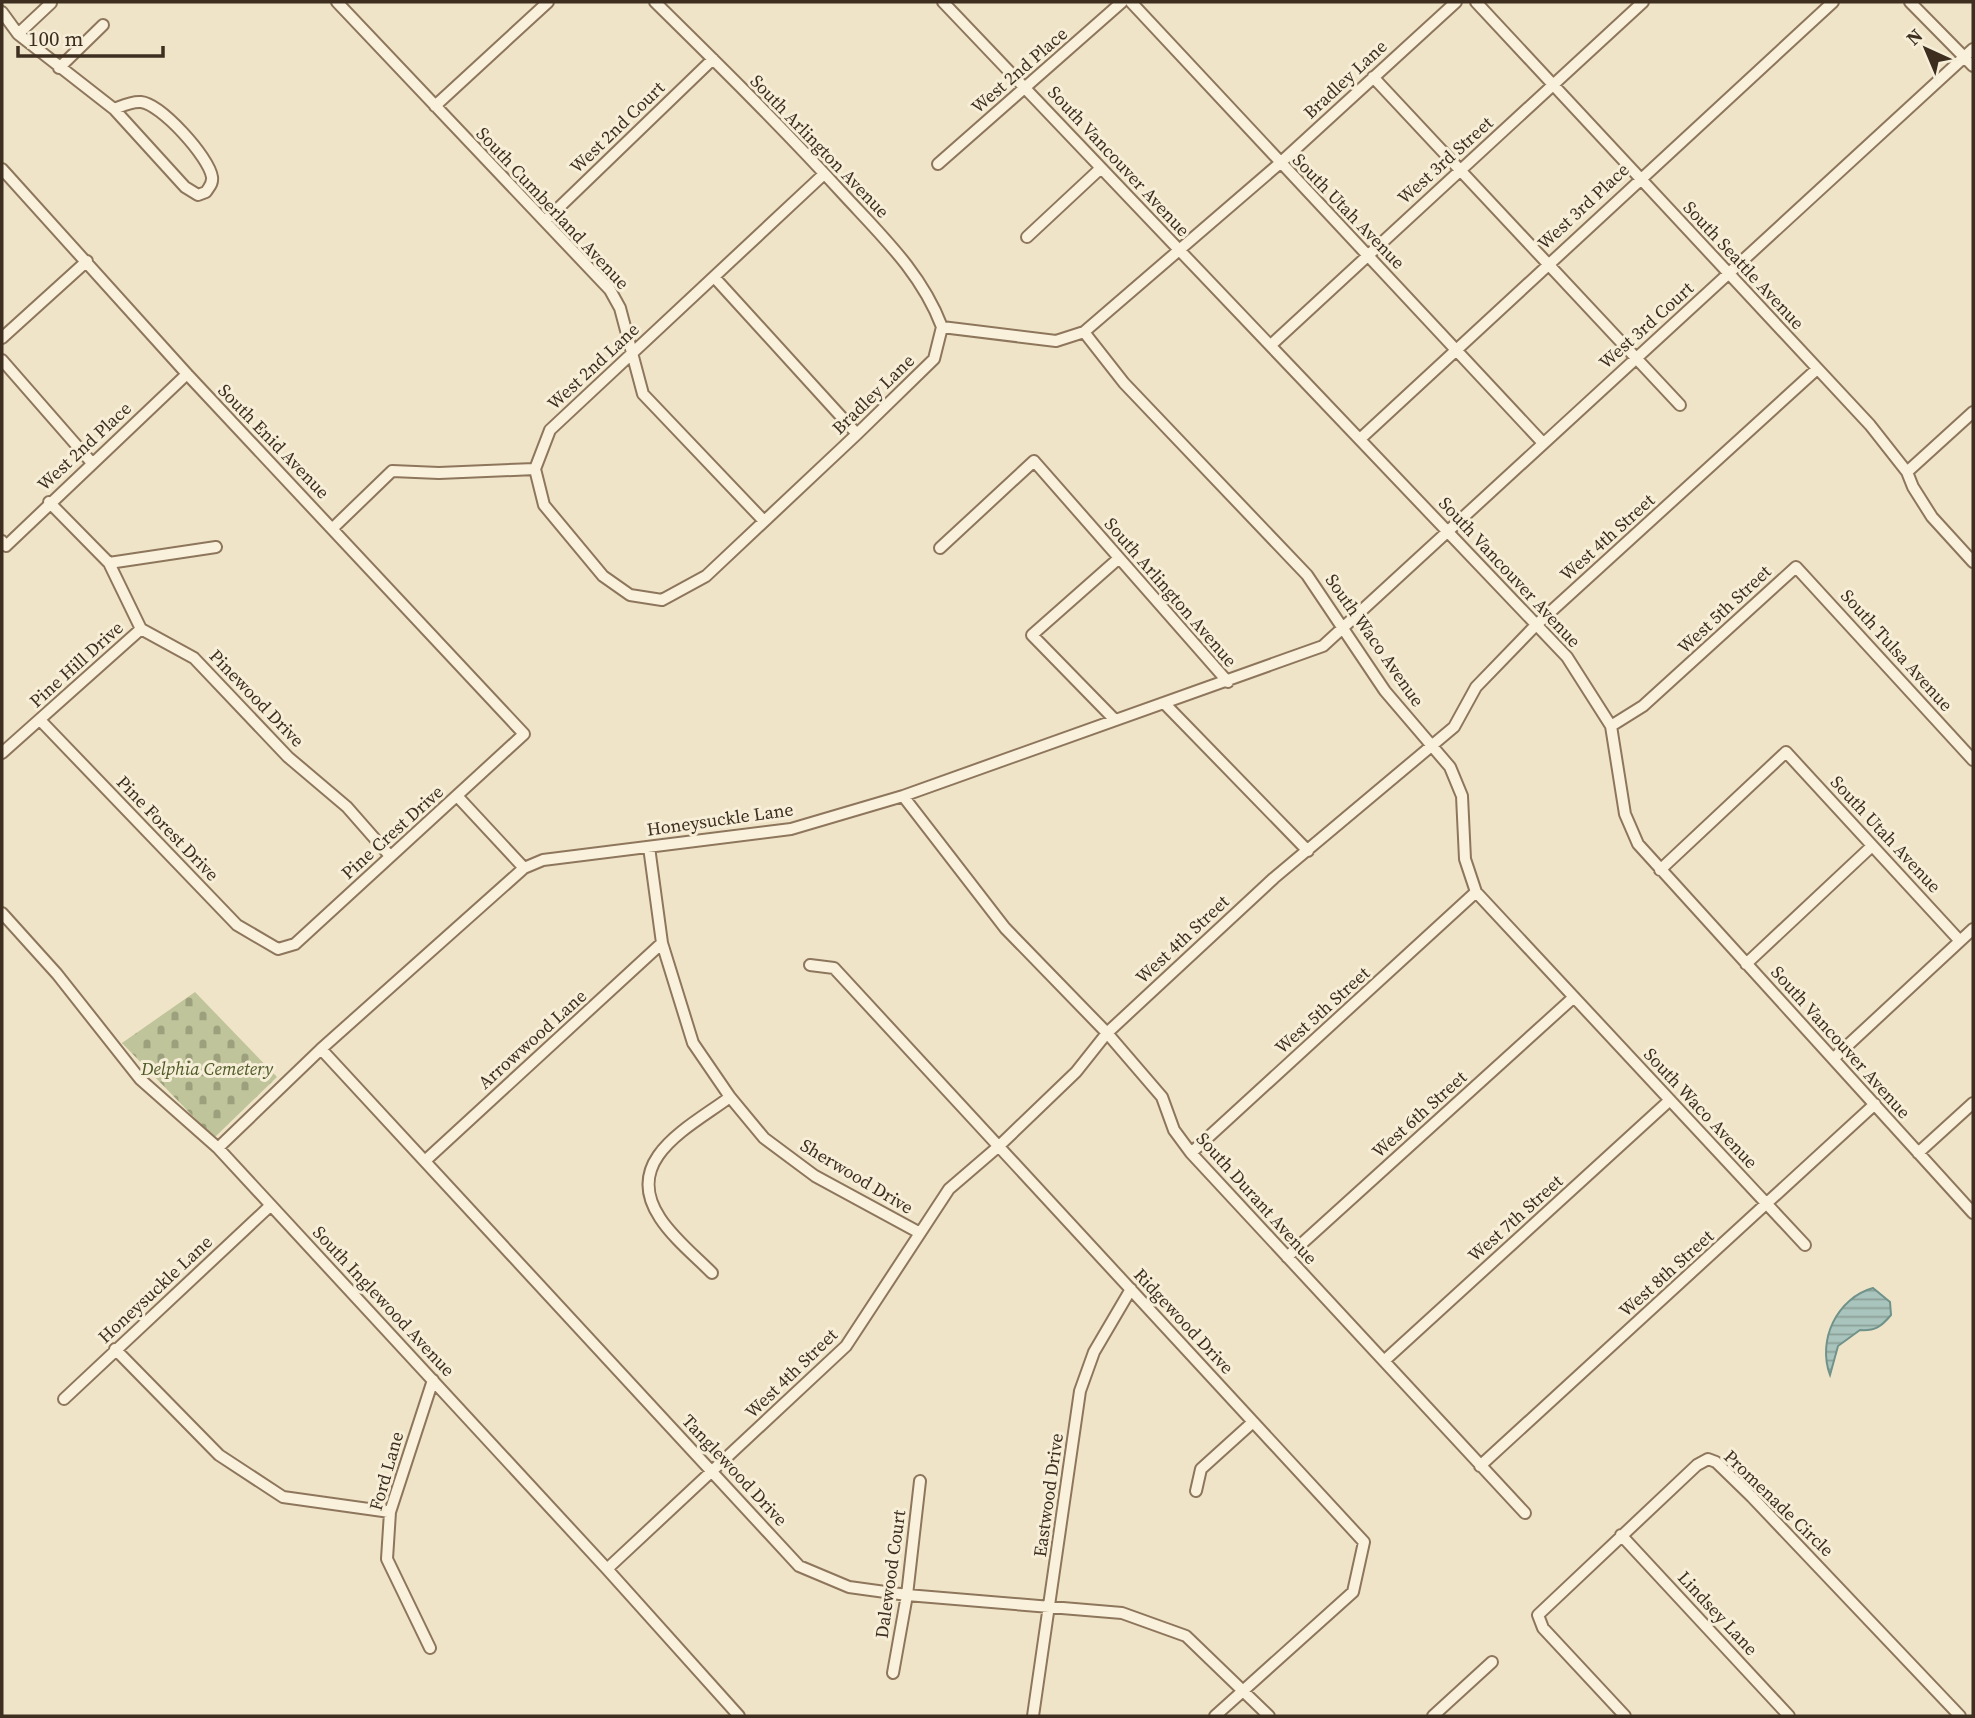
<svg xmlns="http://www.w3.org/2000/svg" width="1975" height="1718" font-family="'Source Serif 4',serif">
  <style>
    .cemetery { fill: url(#cemetery-stones) }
    .water { fill: url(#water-rules); stroke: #6f938a; stroke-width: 2 }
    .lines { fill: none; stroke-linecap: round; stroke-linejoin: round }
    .minor-casing { stroke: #8d765c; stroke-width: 14 }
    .minor { stroke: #faf1dc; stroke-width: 10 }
    .labels { text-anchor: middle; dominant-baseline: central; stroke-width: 6; stroke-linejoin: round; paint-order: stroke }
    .street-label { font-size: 18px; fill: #3d2e20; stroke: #f7eed8 }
    .park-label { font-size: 18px; font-style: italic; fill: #4d5a26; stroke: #f7eed8 }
  </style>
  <defs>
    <pattern id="cemetery-stones" width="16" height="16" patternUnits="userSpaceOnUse" patternTransform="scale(1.75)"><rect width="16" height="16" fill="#bfc49a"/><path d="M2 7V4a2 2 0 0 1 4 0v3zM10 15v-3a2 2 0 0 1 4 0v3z" fill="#9ca07d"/></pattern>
    <pattern id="water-rules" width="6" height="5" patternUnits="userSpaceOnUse" patternTransform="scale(1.75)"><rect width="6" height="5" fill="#a9c4bc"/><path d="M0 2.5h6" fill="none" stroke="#8ba098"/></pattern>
  </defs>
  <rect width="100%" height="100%" fill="#f0e4c8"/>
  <path class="cemetery" d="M195 992 277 1077 214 1138 122 1043Z"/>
  <path class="water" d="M1873 1288 1890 1302 1891 1315C1881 1327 1875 1331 1860 1330L1838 1346 1830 1375C1817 1340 1837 1298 1873 1288Z"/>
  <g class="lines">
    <g class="minor-casing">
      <path id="minor" d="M337 2 610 290 620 308 643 394 763 520
        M655 2C719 65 784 129 845 196 883 237 922 274 942 327
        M943 2 1567 657 1611 726 1625 814 1638 844 1973 1213
        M1131 2 1543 443
        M1476 2 1870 425 1907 472 1913 487 1932 517 1973 562
        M1910 2 1973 66
        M2 12 18 34 114 109 185 187 198 195 206 192C209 187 213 184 212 177 209 157 161 104 141 102 132 101 122 106 114 109
        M18 34 51 3
        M59 68 103 25
        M1373 77 1680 405
        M435 106 548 2
        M938 164 1122 2
        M2 169 187 374 524 734 295 944 278 949 237 925 40 720
        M545 221 713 59
        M1027 237 1101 168
        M714 277 857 434
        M942 327 1056 341 1084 332 1279 164 1456 2
        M1084 332 1124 383 1307 575 1385 691 1450 767 1462 796 1465 859 1476 892 1805 1245
        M2 338 87 261
        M1272 344 1643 2
        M2 360 92 463
        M1360 439 1833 2
        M535 469 544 505 603 576 630 595 662 600 706 576 857 434 934 359 942 327
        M535 469 550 430 824 174
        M1907 472 1973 412
        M49 502 109 563 141 629 194 658 288 757 347 807 390 856
        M333 528 392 471 439 473 535 469
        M2 541 6 546 187 374
        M940 548 1034 461 1228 682
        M109 563 216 547
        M1164 703 1308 851
        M1115 720 1032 635 1118 559
        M1611 726 1643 706 1796 567 1973 760
        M2 753 141 629
        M903 796 1005 928 1107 1033 1162 1097 1174 1130 1191 1153 1525 1513
        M458 797 524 868
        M649 847 662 943 693 1043 730 1097 764 1138 815 1176 920 1233
        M1660 870 1786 752 1960 941
        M2 913 57 974 140 1079 218 1148 607 1569 739 1716
        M1746 964 1872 846
        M810 965 834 968 1364 1542 1353 1592 1215 1716
        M321 1049 799 1566 849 1587 907 1595 1122 1613 1186 1636 1269 1716
        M1834 1058 1973 929
        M218 1148 321 1049 524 868 543 860 791 829 903 796 1323 646 1973 49
        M1191 1153 1476 892
        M1918 1153 1973 1103
        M426 1160 662 943
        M1287 1257 1574 997
        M712 1273C695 1256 673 1238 660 1218 621 1159 690 1127 730 1097
        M115 1349 219 1455 283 1497 390 1512
        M1384 1361 1670 1100
        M64 1399 270 1206
        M1480 1466 1875 1104
        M1196 1491 1201 1469 1253 1422
        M1621 1535 1789 1716
        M607 1569 846 1346 949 1189 999 1146 1076 1072 1107 1033 1274 878 1454 727 1476 687 1536 625 1817 369
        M430 1648 387 1559 390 1512 433 1380
        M893 1673 907 1595 920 1481
        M1033 1716 1080 1391 1094 1352 1131 1289
        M1433 1716 1492 1662
        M1625 1716 1543 1628 1538 1615 1697 1465 1708 1459 1716 1462 1752 1497 1960 1716"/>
    </g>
    <use href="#minor" class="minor"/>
  </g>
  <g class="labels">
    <g class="street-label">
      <text transform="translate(1019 70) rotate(-41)">West 2nd Place</text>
      <text transform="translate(1345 79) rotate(-43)">Bradley Lane</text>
      <text transform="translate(617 127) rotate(-44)">West 2nd Court</text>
      <text transform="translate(820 146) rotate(46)">South Arlington Avenue</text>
      <text transform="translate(1445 160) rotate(-42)">West 3rd Street</text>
      <text transform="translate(1119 161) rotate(47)">South Vancouver Avenue</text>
      <text transform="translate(1583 206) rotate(-43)">West 3rd Place</text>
      <text transform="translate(553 208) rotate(47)">South Cumberland Avenue</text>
      <text transform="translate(1349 211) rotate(46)">South Utah Avenue</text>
      <text transform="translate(1744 265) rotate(47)">South Seattle Avenue</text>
      <text transform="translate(1646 325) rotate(-42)">West 3rd Court</text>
      <text transform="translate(593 366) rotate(-43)">West 2nd Lane</text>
      <text transform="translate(873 394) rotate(-44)">Bradley Lane</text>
      <text transform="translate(274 441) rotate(46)">South Enid Avenue</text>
      <text transform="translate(84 446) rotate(-43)">West 2nd Place</text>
      <text transform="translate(1607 537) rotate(-42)">West 4th Street</text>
      <text transform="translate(1510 572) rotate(47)">South Vancouver Avenue</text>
      <text transform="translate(1171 592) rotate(49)">South Arlington Avenue</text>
      <text transform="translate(1724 609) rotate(-43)">West 5th Street</text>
      <text transform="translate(1375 640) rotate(55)">South Waco Avenue</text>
      <text transform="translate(1897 650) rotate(48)">South Tulsa Avenue</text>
      <text transform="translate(76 664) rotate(-42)">Pine Hill Drive</text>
      <text transform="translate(257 698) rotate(46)">Pinewood Drive</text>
      <text transform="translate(720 819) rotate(-8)">Honeysuckle Lane</text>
      <text transform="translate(168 828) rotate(46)">Pine Forest Drive</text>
      <text transform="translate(392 832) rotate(-42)">Pine Crest Drive</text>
      <text transform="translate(1886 834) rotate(47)">South Utah Avenue</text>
      <text transform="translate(1182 939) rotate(-43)">West 4th Street</text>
      <text transform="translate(1322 1010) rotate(-42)">West 5th Street</text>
      <text transform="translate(532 1039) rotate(-42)">Arrowwood Lane</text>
      <text transform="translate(1841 1042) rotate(48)">South Vancouver Avenue</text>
      <text transform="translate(1701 1108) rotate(47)">South Waco Avenue</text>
      <text transform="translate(1419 1114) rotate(-42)">West 6th Street</text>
      <text transform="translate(857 1176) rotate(31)">Sherwood Drive</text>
      <text transform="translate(1257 1198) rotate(48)">South Durant Avenue</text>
      <text transform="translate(1515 1218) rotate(-42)">West 7th Street</text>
      <text transform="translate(1666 1273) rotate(-42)">West 8th Street</text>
      <text transform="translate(155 1289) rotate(-43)">Honeysuckle Lane</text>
      <text transform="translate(384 1301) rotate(47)">South Inglewood Avenue</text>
      <text transform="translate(1184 1321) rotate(47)">Ridgewood Drive</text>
      <text transform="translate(791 1373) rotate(-44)">West 4th Street</text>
      <text transform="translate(735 1470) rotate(47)">Tanglewood Drive</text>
      <text transform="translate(386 1471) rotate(-74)">Ford Lane</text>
      <text transform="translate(1048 1495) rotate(-82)">Eastwood Drive</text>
      <text transform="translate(1779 1503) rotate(44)">Promenade Circle</text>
      <text transform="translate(890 1574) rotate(-82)">Dalewood Court</text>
      <text transform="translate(1718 1613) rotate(47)">Lindsey Lane</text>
    </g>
    <g class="park-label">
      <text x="207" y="1068">Delphia Cemetery</text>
    </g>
  </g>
  <rect width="1975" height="1718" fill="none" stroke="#3d2e20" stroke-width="7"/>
  <g transform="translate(1926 49) rotate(316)" stroke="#f7eed8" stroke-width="5" paint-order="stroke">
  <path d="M0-5L12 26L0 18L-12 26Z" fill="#3d2e20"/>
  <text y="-10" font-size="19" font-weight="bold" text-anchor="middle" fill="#3d2e20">N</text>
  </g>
  <path d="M18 46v10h145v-10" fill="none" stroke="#3d2e20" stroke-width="3.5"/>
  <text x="28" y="46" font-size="21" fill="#3d2e20" stroke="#f7eed8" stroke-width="5" paint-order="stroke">100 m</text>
</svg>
